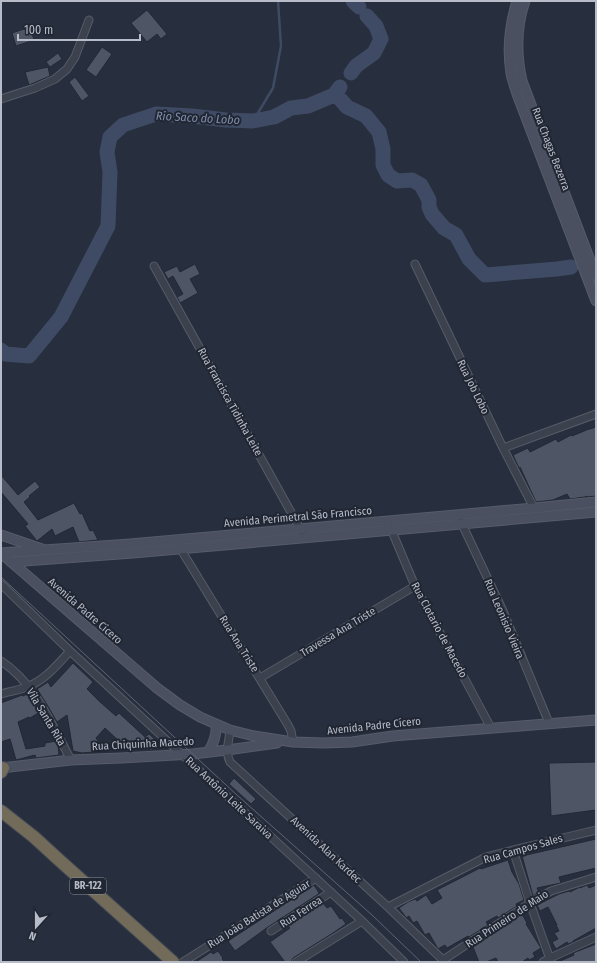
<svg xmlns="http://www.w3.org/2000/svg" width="597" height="963" font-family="'Fira Sans Condensed',sans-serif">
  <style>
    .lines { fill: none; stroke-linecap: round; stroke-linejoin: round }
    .stream { stroke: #3f4b64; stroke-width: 2.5 }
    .river { stroke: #3f4b64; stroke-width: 15 }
    .building { fill: #4e5565; stroke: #222834 }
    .street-casing { stroke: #565c68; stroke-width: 9 }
    .secondary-casing { stroke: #565c68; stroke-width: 11 }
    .highway-casing { stroke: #434955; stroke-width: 14 }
    .street { stroke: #3b414d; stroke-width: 7 }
    .secondary { stroke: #4a5060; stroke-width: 9 }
    .highway { stroke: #726b59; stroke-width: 12 }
    .tram { stroke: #5e6474; stroke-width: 1 }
    .labels { text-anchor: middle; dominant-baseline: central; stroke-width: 4; stroke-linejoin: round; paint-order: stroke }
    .shield { fill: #202632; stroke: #8a8f9b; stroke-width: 1 }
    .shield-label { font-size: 10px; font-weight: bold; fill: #b7bcc8 }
    .street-label { font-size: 11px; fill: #b7bcc8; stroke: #202632 }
    .water-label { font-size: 12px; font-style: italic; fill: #828fac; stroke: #202632 }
  </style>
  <rect width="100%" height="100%" fill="#272e3d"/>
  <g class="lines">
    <path class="stream" d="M253 121 273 88 281 46 278 1"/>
    <path class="river" d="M353 1 359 7
      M351 73 356 66 374 53 381 39 376 26 367 16
      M334 95 341 100 347 107 366 116 379 132 383 149V165L388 175 397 181 412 180 421 185 429 200V207L432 214 444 228 456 235 469 259 485 275 557 269 571 267
      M1 350 5 354 29 356 61 317 108 226 110 172 107 152 110 137 123 125 156 114 192 116 226 120 253 121 274 117 291 108 308 106 334 95 340 87"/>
  </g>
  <path class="building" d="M147 10 167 34 161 39 157 34 147 42 131 23Z
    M30 27 34 40 16 46 12 33Z
    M102 47 112 54 96 77 86 70Z
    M58 53 62 59 50 67 46 62Z
    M48 67 50 76 29 85 25 72Z
    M75 77 89 96 82 101 69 82Z
    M195 264 200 274 190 279 198 293 180 303 177 297 183 294 173 276 168 279 164 272 177 266 180 272Z
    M596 427V496L587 497V496L585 497 570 499 567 494 553 500 536 502 520 467 519 468 513 455 528 448 530 452 556 439 558 442 571 435 572 436 589 429H590Z
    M1 475 18 495 35 481 40 487 29 496 30 497 24 502 38 520 74 503 80 514 82 513 90 531 93 530 98 540 79 542 73 527 55 536 52 529 37 541 25 526 28 524 1 492Z
    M73 663 93 682 87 689 99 701 116 716 119 713 145 737 149 734 159 743 152 750H150L141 742 136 748 125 738 121 743 105 728 96 738 105 751 82 753 73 751 67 715 57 722 46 703 37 689 48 682 51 687Z
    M27 694 40 712 30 718 29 717 18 722 26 749 45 746V743L56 741 58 745 59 755 36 758 35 755 16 760 10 739 1 742V703L22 695 23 696Z
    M596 762V810L551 816 549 763Z
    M234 778 256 799 251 804 229 784Z
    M596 839V868L559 877 561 883 537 888 539 892 533 896 522 856Z
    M508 860 512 872 519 884 524 900 516 904 517 906 498 918 497 916 486 922 488 925 469 937 468 936 447 948 445 945 438 949 429 933 425 935 417 921 413 923 409 916 406 918 405 916 399 908 408 902 415 899 417 901 426 895 432 904 442 898 437 890 480 868 481 869Z
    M314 885 319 893 317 895 268 927 235 951 228 941 260 920Z
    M587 885 589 888 596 885V928L573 941V942L568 944 567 942 556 949 552 942 558 939 554 933 559 931 556 925H557L548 907 540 911 537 905 559 894 569 891 570 892 580 887V888Z
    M323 903 327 908 331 906 340 919 342 918 346 924 333 933 293 958 291 962H285L270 942 290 928 288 926Z
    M522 914 527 923 526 924 541 948 533 953 535 957 529 960 528 958 522 962H498L496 958 486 962H479L473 947Z
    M596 944V962H558L574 955 573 953Z
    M218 951 223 958 222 959 225 962H196L211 952 213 954Z"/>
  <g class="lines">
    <g class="street-casing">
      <path id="street" d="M1 99 35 88 55 79 67 69 75 57 89 20
        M415 264 503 448 534 508
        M154 266 302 532
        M503 448 596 414
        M461 520 462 524 503 611 549 723
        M391 529 415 586 491 728
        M180 548 288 725 291 731 293 742
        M1 584 70 651 362 921 404 962
        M1 661C35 683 52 725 71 760
        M260 678 415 586
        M1 694C10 691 21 690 29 686 46 679 58 664 70 651
        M230 730C229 741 225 752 230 762L388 907 445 962
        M513 850 530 903 551 962
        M388 907 486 857 513 850 596 830
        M271 931 331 892
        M443 960 530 903 551 891 596 877
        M183 962 316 878
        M296 962 362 921
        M543 962 550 958 596 937"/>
    </g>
    <g class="secondary-casing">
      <path id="secondary" d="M517 1C510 24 507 49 511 73 512 80 515 87 517 94L596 301
        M525 1C516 27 516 54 522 81L596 276
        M1 535 42 549
        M1 553 157 688 180 705 200 717 216 724 230 730 254 736 293 742 324 743 352 742 393 736 596 720
        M1 553 130 544 534 508 596 502
        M11 562 133 553 596 512
        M208 752C214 743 217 735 216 724
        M1 768 71 760 121 758 193 754 227 750 277 743"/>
    </g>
    <g class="highway-casing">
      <path id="highway" d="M1 772 3 768
        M1 811 34 837 58 859 173 962"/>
    </g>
    <use href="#street" class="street"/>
    <use href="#secondary" class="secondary"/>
    <use href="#highway" class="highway"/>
    <path class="tram" d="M1 577 238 796 372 915 421 962"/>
  </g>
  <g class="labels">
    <rect class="shield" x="70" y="878" width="36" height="16" rx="3"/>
    <g class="shield-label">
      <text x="88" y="886">BR-122</text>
    </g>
    <g class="street-label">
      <text transform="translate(551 149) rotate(69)">Rua Chagas Bezerra</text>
      <text transform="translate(473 387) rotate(64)">Rua Job Lobo</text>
      <text transform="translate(230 402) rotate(61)">Rua Francisca Tidinha Leite</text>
      <text transform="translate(298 517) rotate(-5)">Avenida Perimetral São Francisco</text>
      <text transform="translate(85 611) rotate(41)">Avenida Padre Cícero</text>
      <text transform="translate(504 619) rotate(67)">Rua Leonisio Vieira</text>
      <text transform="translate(439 630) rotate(62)">Rua Clotario de Macedo</text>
      <text transform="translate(338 632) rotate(-31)">Travessa Ana Triste</text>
      <text transform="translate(239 644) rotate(58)">Rua Ana Triste</text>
      <text transform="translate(46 717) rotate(59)">Vila Santa Rita</text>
      <text transform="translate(374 726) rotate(-6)">Avenida Padre Cícero</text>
      <text transform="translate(143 744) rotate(-3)">Rua Chiquinha Macedo</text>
      <text transform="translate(229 798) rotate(43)">Rua Antônio Leite Saraiva</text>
      <text transform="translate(523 849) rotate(-16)">Rua Campos Sales</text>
      <text transform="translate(326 850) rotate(43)">Avenida Alan Kardec</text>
      <text transform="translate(301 912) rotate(-33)">Rua Ferrea</text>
      <text transform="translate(259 914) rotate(-32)">Rua João Batista de Aguiar</text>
      <text transform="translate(507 919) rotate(-33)">Rua Primeiro de Maio</text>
    </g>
    <g class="water-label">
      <text transform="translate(198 118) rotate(3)">Rio Saco do Lobo</text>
    </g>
  </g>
  <rect width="597" height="963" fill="none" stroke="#b7bcc8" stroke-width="4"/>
  <g transform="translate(36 927) rotate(201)" stroke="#202632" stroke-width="3" paint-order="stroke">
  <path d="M0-3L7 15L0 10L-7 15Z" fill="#b7bcc8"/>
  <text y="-6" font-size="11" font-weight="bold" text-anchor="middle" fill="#b7bcc8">N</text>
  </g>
  <path d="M18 34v6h122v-6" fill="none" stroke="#b7bcc8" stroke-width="2"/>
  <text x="24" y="34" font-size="12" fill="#b7bcc8" stroke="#202632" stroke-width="3" paint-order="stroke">100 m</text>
</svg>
